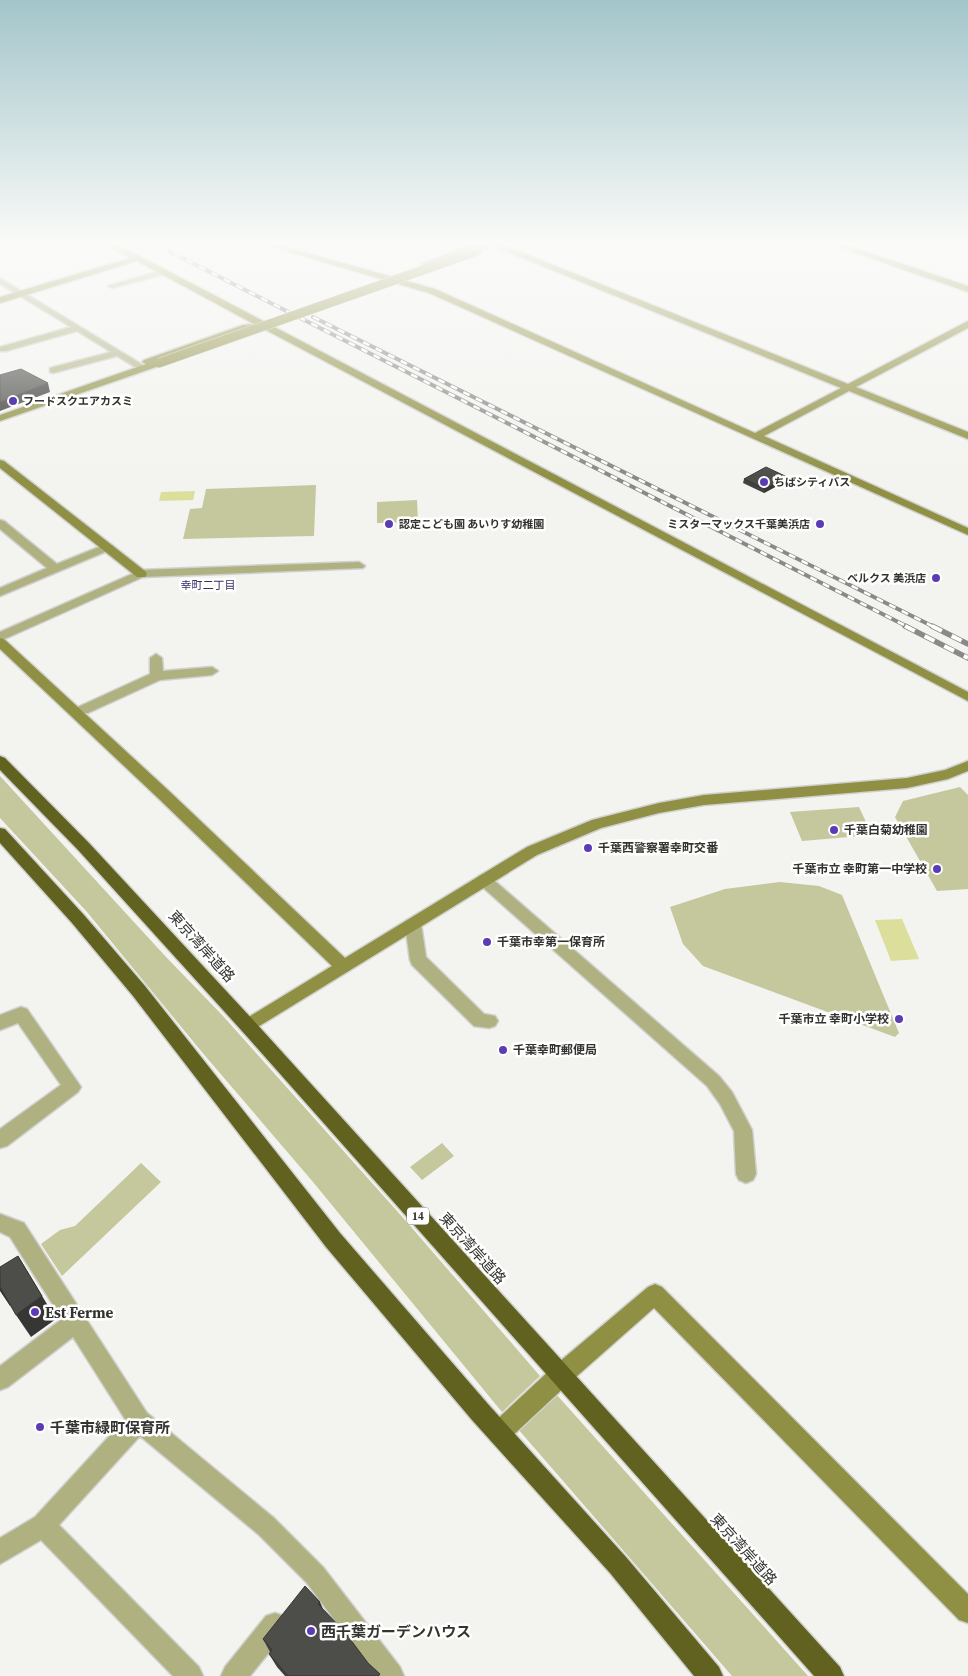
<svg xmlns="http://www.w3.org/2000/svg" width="968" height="1676" font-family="'Source Serif 4','Noto Sans JP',serif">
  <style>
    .green { fill: #c5c79d }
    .water { fill: #dcde9c }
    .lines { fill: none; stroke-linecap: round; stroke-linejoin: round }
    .street-casing { stroke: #d0d0ce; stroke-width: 3 }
    .secondary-casing { stroke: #d0d0ce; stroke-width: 3 }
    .highway-casing { stroke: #d0d0ce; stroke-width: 3 }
    .street { fill: #afb181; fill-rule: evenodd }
    .secondary { fill: #8f9044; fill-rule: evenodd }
    .highway { fill: #626220; fill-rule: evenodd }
    .rail-far1-casing { stroke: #898987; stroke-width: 4 }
    .rail-casing { stroke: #898987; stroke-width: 5.5 }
    .rail-far1 { stroke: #fffffe; stroke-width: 2.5; stroke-dasharray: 7; stroke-linecap: butt }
    .rail { stroke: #fffffe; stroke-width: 4; stroke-dasharray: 11; stroke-linecap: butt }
    .secondary-bridge-casing { stroke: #d0d0ce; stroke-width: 10; stroke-linecap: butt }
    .secondary-bridge { stroke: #8f9044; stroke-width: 9 }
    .wall { fill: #424240 }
    .shaded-wall { fill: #363634 }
    .building { fill: #4d4d4a; stroke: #363634 }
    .poi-dot { fill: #5c3cb4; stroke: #fffffe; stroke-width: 2 }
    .labels { text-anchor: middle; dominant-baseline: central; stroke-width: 5; stroke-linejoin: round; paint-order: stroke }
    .far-poi-label { font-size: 11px; font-weight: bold; fill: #333331; stroke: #fffffe; text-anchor: start }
    .far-neighbourhood-label { font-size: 11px; fill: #3b2f6b; stroke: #fffffe }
    .shield { fill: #fffffe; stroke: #70706e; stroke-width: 1 }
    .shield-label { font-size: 11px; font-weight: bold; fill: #333331 }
    .poi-label { font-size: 12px; font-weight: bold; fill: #333331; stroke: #fffffe; text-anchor: start }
    .near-street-label { font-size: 15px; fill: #333331; stroke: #fffffe }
    .near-poi-label { font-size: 15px; font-weight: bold; fill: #333331; stroke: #fffffe; text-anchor: start }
  </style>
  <rect width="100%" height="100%" fill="#f3f3f0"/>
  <path class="green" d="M316 485 314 536 183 539 190 509 202 508 206 489Z
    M417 500 418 522 377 523V502Z
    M0 776 166 957 223 1016 405 1220 540 1376 502 1412 313 1182 201 1051 87 912 0 818Z
    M960 787 968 795V889L937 891 895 817 903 801Z
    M859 807 872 835 802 841 790 812Z
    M780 882 819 886 842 895 899 1033 895 1037 703 966 683 944 670 907 725 889Z
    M442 1143 454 1156 422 1180 410 1167Z
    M141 1163 161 1182 62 1276 41 1244 60 1230 75 1226Z
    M556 1394 808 1676H732L518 1429Z"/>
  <path class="water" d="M195 491 193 500 159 501 161 492Z
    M902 919 919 959 891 961 875 920Z"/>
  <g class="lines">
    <g class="street-casing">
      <path id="street" d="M163 270H166V274L112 288 108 286Z
        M0 278 143 365 141 367H135L117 356 53 373 50 372V368L111 352 77 331 6 351H0V347L71 327 0 284Z
        M0 520 4 521 57 564 104 545H112L114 547 112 549 0 596V588L47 568 0 529Z
        M359 562 365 566 363 568 143 577 0 641V632L141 570Z
        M156 654 162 658 163 671 212 667 218 671 212 675 160 680 88 713H78L76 710 78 707 150 674V658Z
        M484 874 489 876 719 1076 732 1092 752 1130 756 1174 753 1180 746 1183 739 1180 736 1174 734 1131 720 1104 707 1086 479 884 476 880 479 876Z
        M413 918 419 920 421 924 426 957 484 1014 495 1016 498 1021 495 1026 489 1028 474 1026 412 965 410 960 405 924 407 920Z
        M21 1007 27 1009 81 1087 78 1092 7 1146 0 1148V1129L61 1085 18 1023 0 1030V1015Z
        M0 1214 24 1223 147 1413 274 1518 323 1567 400 1667 404 1676H376L307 1583 258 1534 140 1436 59 1525 199 1667 203 1676H173L41 1540 0 1564V1538L35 1517 125 1419 73 1337 8 1387 0 1390V1366L62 1319 10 1237 0 1232Z
        M275 1613 284 1616 287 1625 284 1634 250 1676H221L225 1667 266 1616Z"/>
    </g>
    <g class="secondary-casing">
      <path id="secondary" d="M100 241H111L968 692V701L262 328 247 330 160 360 164 363 162 365 0 421V415L146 364 142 362 144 360 243 325 254 324 137 261 0 303V297L130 258Z
        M251 241H265L435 289 755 433 841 388 493 246 489 249 472 250 429 266 422 264 468 246 488 245 482 241H494L848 384 968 321V328L856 387 968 432V439L849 391 764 436 968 528V535L429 293Z
        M821 241H834L968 286V292Z
        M0 460 4 461 145 571 147 574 145 577H137L0 468Z
        M0 638 4 639 168 790 345 958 527 847 592 820 659 803 704 795 907 778 945 770 968 761V771L948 779 907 788 704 805 659 813 601 828 537 855 248 1033 242 1031 239 1026 242 1021 332 966 158 798 0 649Z
        M655 1284 662 1287 968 1594V1623L959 1620 654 1308 568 1384 507 1441 499 1444 491 1441 488 1433 491 1425 552 1368 648 1287Z"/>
    </g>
    <g class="highway-casing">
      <path id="highway" d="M0 756 5 758 89 843 254 1021 840 1667 844 1676H814L242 1031 79 851 0 770Z
        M0 828 5 829 84 915 145 986 340 1233 488 1404 626 1557 719 1667 723 1676H694L610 1573 472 1420 326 1247 133 996 72 923 0 843Z"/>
    </g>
    <use href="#street" class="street"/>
    <use href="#secondary" class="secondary"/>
    <use href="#highway" class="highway"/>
    <g class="rail-far1-casing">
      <path id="rail-far1" d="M149 241 908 627
        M313 317 934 627"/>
    </g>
    <g class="rail-casing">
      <path id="rail" d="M905 626 968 658
        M932 626 968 644"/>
    </g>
    <use href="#rail-far1" class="rail-far1"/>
    <use href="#rail" class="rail"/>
    <g class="secondary-bridge-casing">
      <path id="secondary-bridge" d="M159 363 477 251"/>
    </g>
    <use href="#secondary-bridge" class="secondary-bridge"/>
  </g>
  <path class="wall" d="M787 477 786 481 764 493 743 483 744 479Z
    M324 1610 368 1663 380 1676H285L277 1667 269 1654 270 1652 263 1639Z"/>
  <path class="shaded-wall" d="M48 383 50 392 0 411V402Z
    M787 477 786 481 764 493 765 489Z
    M18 1256 56 1319 31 1337 16 1315Z
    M0 1286 13 1305 10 1306 0 1291Z
    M320 1602 326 1616 318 1604Z"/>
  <path class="building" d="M21 369 48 383 0 402V375Z
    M766 467 787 477 765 489 744 479Z
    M18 1256 42 1296 16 1315 0 1287V1267Z
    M305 1586 320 1602 318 1604 344 1631 368 1663 380 1674 378 1676H288L269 1654 272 1650 263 1639Z"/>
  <linearGradient id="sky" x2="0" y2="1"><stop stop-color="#a3c5ca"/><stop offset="0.51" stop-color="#fafaf8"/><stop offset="1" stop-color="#fafaf8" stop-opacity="0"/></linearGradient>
  <rect width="968" height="476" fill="url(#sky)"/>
  <g class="poi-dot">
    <circle cx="13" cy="401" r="5"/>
    <circle cx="764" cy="482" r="5"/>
    <circle cx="389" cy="524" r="5"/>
    <circle cx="820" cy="524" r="5"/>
    <circle cx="936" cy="578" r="5"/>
    <circle cx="834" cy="830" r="5"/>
    <circle cx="588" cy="848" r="5"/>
    <circle cx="937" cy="869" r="5"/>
    <circle cx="487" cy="942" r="5"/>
    <circle cx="899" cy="1019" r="5"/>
    <circle cx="503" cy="1050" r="5"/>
    <circle cx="35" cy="1312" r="5"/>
    <circle cx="40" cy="1427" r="5"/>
    <circle cx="311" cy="1631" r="5"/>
  </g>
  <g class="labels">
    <g class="far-poi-label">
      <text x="23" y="401">フードスクエアカスミ</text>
      <text x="774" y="482">ちばシティバス</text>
      <text x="399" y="524">認定こども園 あいりす幼稚園</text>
      <text x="810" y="524" text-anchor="end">ミスターマックス千葉美浜店</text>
      <text x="926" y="578" text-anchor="end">ベルクス 美浜店</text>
    </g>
    <g class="far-neighbourhood-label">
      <text x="208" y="585">幸町二丁目</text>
    </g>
    <rect class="shield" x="407" y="1207.5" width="22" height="17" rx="4"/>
    <g class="shield-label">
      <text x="418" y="1216">14</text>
    </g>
    <g class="poi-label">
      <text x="844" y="830">千葉白菊幼稚園</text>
      <text x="598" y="848">千葉西警察署幸町交番</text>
      <text x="927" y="869" text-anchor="end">千葉市立 幸町第一中学校</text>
      <text x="497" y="942">千葉市幸第一保育所</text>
      <text x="889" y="1019" text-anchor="end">千葉市立 幸町小学校</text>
      <text x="513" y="1050">千葉幸町郵便局</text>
    </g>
    <g class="near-street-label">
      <text transform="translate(202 946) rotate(48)">東京湾岸道路</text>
      <text transform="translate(473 1248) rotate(48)">東京湾岸道路</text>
      <text transform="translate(744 1549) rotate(48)">東京湾岸道路</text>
    </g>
    <g class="near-poi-label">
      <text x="45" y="1312">Est Ferme</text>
      <text x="50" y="1427">千葉市緑町保育所</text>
      <text x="321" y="1631">西千葉ガーデンハウス</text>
    </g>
  </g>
</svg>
